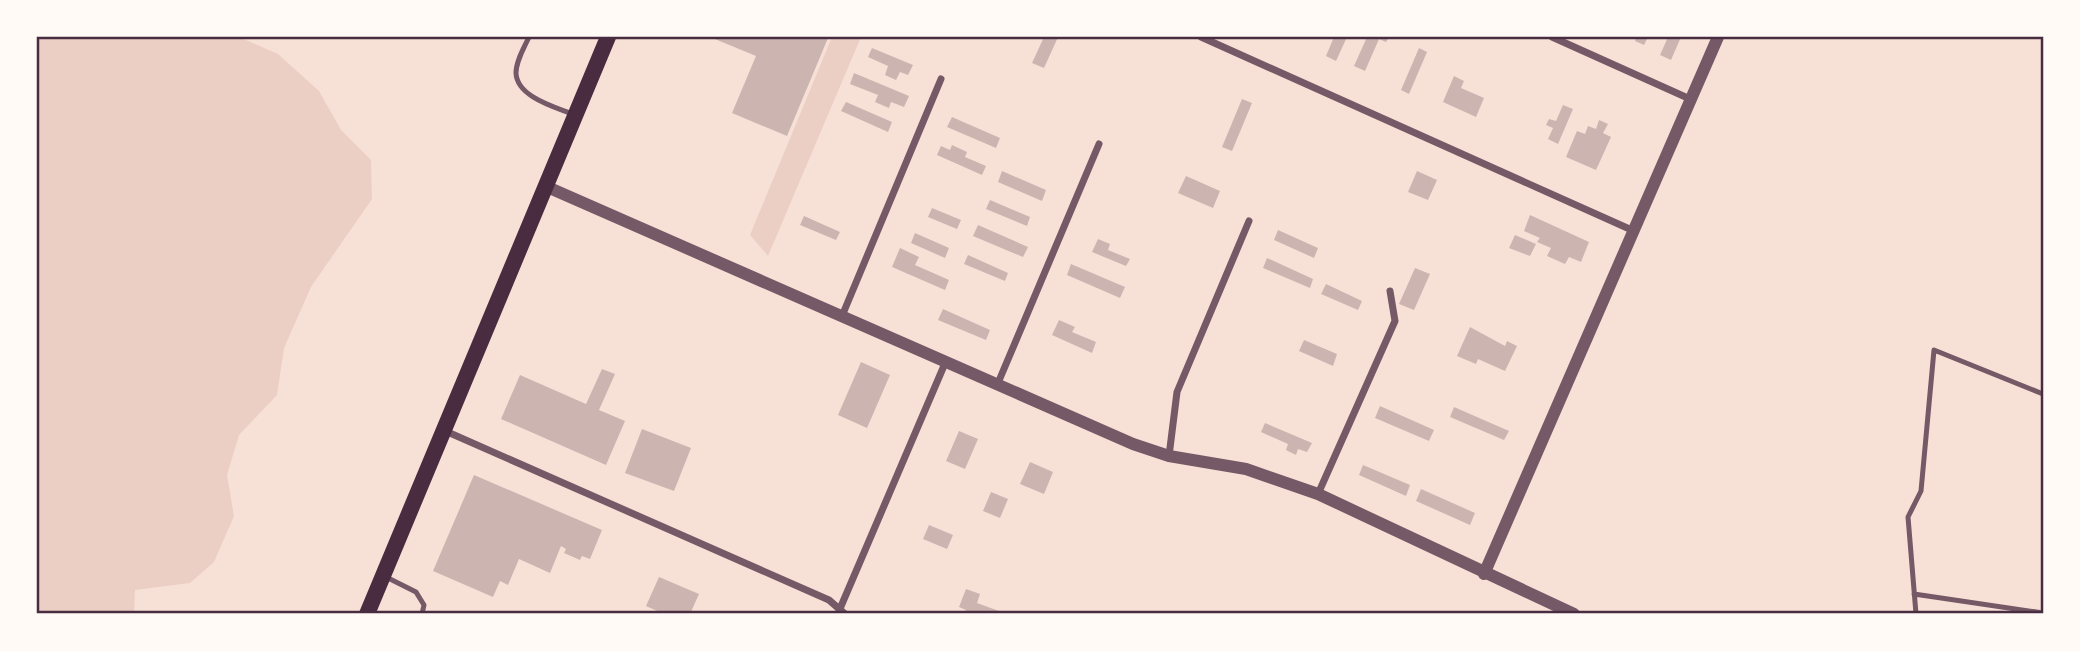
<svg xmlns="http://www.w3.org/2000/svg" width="2080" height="651" font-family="'Roboto Condensed',sans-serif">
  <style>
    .green { fill: #ebcfc5 }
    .building { fill: #ccb4b1 }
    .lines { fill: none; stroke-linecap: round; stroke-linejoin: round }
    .service { stroke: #755966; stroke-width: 5 }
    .minor { stroke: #755966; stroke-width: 7 }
    .tertiary { stroke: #755966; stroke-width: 12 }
    .primary { stroke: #4a2c40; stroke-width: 16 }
    .neatline { fill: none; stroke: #4a2c40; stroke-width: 2.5 }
  </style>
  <rect width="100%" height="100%" fill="#f7e1d7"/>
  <path class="green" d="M37 37H239L278 54 319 91 341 130 371 160 372 199 311 287 284 348 277 395 239 435 227 475 234 516 214 562 190 583 135 590 134 614H37Z
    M832 37H861L768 256 750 235Z"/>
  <path class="building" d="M710 37 828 38 787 136 732 113 756 56Z
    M1044 37H1058L1044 68 1032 63Z
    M1334 37H1347L1336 61 1326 56Z
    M1367 37H1389L1386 42 1379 39 1365 71 1354 66Z
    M1636 37H1648L1644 45 1635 41Z
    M1668 37H1681L1671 60 1660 55Z
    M872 48 913 65 908 75 900 72 896 80 885 75 888 66 868 57Z
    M1419 48 1427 52 1409 94 1401 90Z
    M854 73 909 96 904 107 891 102 889 108 875 102 878 95 850 84Z
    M1454 76 1464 81 1461 88 1484 98 1476 117 1443 102Z
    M1242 99 1252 103 1232 151 1222 147Z
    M846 102 892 122 888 132 841 111Z
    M1563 105 1573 109 1558 144 1548 139 1553 128 1546 125 1549 119 1556 121Z
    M952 117 1000 138 996 148 947 127Z
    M1599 120 1608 124 1603 133 1611 137 1596 170 1566 157 1577 131 1585 134 1588 126 1596 129Z
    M952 145 967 152 965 157 986 166 982 175 937 155 941 146 950 150Z
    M1002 171 1046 190 1042 201 998 182Z
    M1417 171 1437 180 1428 200 1408 192Z
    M1186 176 1220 191 1213 208 1178 193Z
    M990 200 1030 217 1027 226 986 209Z
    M932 208 961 220 957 229 928 217Z
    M1530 215 1589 242 1581 262 1569 257 1565 264 1547 256 1551 248 1537 242 1540 238 1524 231Z
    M804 216 840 232 836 240 800 225Z
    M978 225 1028 247 1023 257 973 236Z
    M1278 230 1318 248 1314 258 1274 240Z
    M915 233 949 248 945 258 911 243Z
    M1515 235 1536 244 1530 256 1509 248Z
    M1098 239 1110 244 1108 250 1130 259 1126 266 1092 252Z
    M900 248 919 257 915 265 949 280 945 290 892 267Z
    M968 255 1008 273 1005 281 964 264Z
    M1267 258 1313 279 1310 288 1263 268Z
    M1071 264 1125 287 1120 298 1067 275Z
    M1415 268 1430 274 1414 310 1399 304Z
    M1326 284 1362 301 1358 310 1321 294Z
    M943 309 990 330 986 340 938 320Z
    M1059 320 1075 327 1072 332 1096 342 1092 353 1052 335Z
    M1470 327 1505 346 1507 341 1517 346 1505 371 1478 359 1476 364 1457 356Z
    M1304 340 1337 354 1333 366 1299 351Z
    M861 362 890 375 867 428 838 415Z
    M602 369 615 374 599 410 625 421 606 465 501 419 520 375 586 404Z
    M1380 406 1434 430 1429 441 1375 418Z
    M1454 407 1509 431 1504 440 1450 417Z
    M1265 423 1312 443 1307 452 1298 449 1296 455 1286 450 1288 444 1261 432Z
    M642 429 691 448 674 491 625 473Z
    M959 431 978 439 965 469 946 461Z
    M1030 462 1053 472 1044 494 1020 484Z
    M1363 465 1410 485 1406 496 1359 475Z
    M474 475 602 530 590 559 582 556 580 560 564 553 566 549 561 546 550 573 519 559 508 585 500 581 493 597 433 571Z
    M1421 489 1475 513 1470 525 1416 501Z
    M991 492 1008 499 1000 518 983 511Z
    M929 525 953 535 947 549 923 539Z
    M659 577 699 594 690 614H664L646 606Z
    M966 589 980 594 977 603 999 611 998 614H964L966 610 959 607Z"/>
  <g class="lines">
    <path class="service" d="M529 37C524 48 516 61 516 73 517 97 555 107 572 114
      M384 576 416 592 424 605 422 614
      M1914 594 2043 613
      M1916 614 1908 517 1921 491 1934 350 2043 394"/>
    <path class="minor" d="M1201 37 1634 231
      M1552 37 1690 99
      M842 316 941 79
      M998 383 1099 144
      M443 430 829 600 845 614
      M1169 456 1177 392 1249 221
      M1318 494 1395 321 1390 291
      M839 611 946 361"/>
    <path class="tertiary" d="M545 186 1133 444 1169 456 1246 469 1318 494 1574 614
      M1484 574 1718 37"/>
    <path class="primary" d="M367 614 608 37"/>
  </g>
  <rect width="2080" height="651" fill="none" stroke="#fffaf5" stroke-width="77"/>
  <rect x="38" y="38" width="2004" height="574" class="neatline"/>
</svg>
